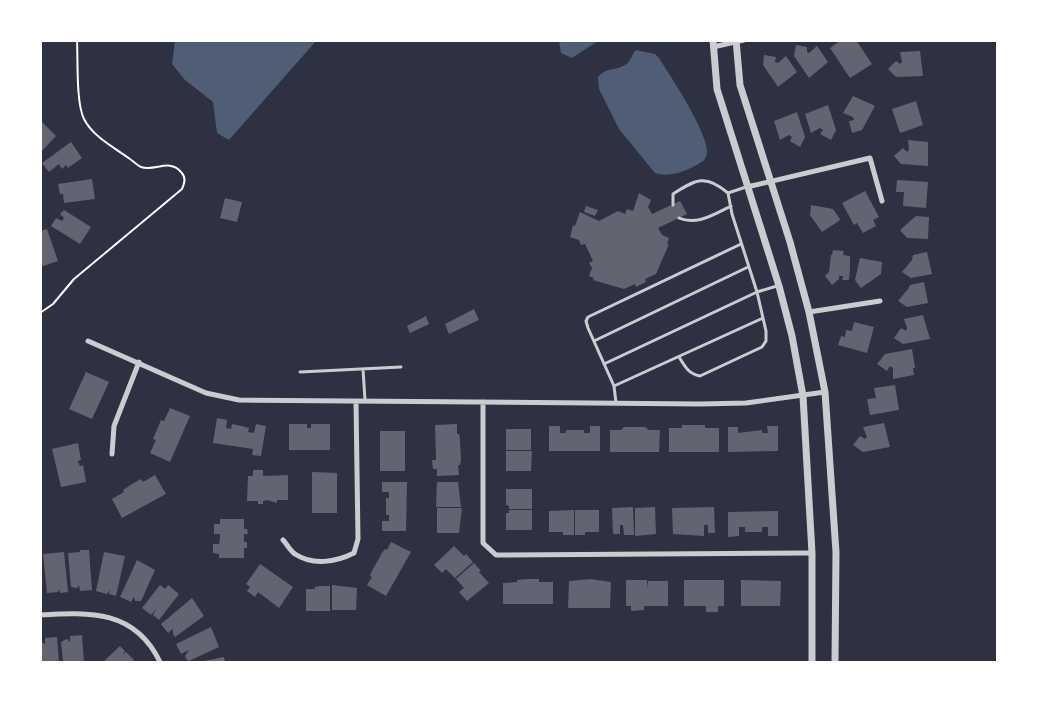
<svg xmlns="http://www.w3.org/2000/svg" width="1038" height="703" font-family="Inter,sans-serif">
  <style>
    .water { fill: #4f5d75 }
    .building { fill: #626471 }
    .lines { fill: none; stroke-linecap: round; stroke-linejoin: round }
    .path { stroke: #fff; stroke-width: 2 }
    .service { stroke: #caccd0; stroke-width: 3 }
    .minor { stroke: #caccd0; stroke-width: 5 }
    .tertiary { stroke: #caccd0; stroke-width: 7 }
  </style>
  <rect width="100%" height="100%" fill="#2d3142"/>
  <path class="water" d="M175 41V40L316 41 229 140 217 133 213 102 185 80 172 64Z
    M559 41V40L598 41 572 58 561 53Z
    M636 50 655 54 659 58C669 74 715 142 706 157 704 162 696 165 691 168 680 173 667 177 655 173L619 129 599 89 598 77C606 67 615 71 625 65 631 62 631 55 636 50Z"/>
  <path class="building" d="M841 40H856L872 64 850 78 830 48Z
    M796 45 807 47V52L809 53 817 46 828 62 809 78 794 56Z
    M920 51 923 76 896 77 888 69 896 61 900 64 902 62 900 52Z
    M764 55 776 57 775 62 778 63 786 56 797 72 778 87 763 65Z
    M853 96 875 106 862 130 852 133 849 121 854 120 853 117 843 113Z
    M916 101 923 125 900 133 892 109Z
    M828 105 836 130 831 140 820 134 823 130 820 128 811 133 805 114Z
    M797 112 805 137 800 147 790 141 792 137 789 135 780 140 774 121Z
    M42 122 56 136 40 153V124Z
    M908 140 928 142V166L901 164 894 156 903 148 907 152 909 150Z
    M71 142 82 158 68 168 66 165 62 169 59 164 49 172 42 163Z
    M92 179 95 199 64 203 63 194H60L58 184Z
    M897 180 928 182 926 208 903 206 904 192H896Z
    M865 191 879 217 873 220 876 226 863 233 857 223 854 225 842 203Z
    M639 193 651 200 648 207 652 214 680 201 687 214 658 228 662 235 669 238 667 244H669L656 274 645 279 646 282 636 287 635 284 624 289 593 280 594 278 589 276 592 268 589 263 593 261 585 244 581 245 579 240 570 237 573 225 575 226 580 212 599 221 618 211 625 214 627 209 633 211Z
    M225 198 242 202 237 222 220 218Z
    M811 205 833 209 840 219 839 221 822 232 810 215Z
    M586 206 598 210 595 216 584 212Z
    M64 210 91 227 80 244 51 226 56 218 62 221 64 218 60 214Z
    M916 216 929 217 928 239 907 238 900 230Z
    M47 229 58 261 40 267V231Z
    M833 250 844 251 843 255 850 256V268L849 280H842L843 276H839V279L832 285 825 276 829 272 831 255H832Z
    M927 252 932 274 911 278 902 272 912 260 913 255Z
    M860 258 882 262 881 274 861 288 855 280Z
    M924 282 928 303 907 307 898 301 908 289 910 285Z
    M474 309 479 320 449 334 445 324Z
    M923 315 930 339 903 344 894 338 901 328 906 331 907 328 904 319Z
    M426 316 429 324 410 333 407 326Z
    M854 322 874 327 867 353 838 345 841 336 845 337 846 330 852 331Z
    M912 349 915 368H913L914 375 893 379V368L890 366 887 371 877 364 885 354Z
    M86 372 109 382 92 419 69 409Z
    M895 385 899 410 870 415 867 399 876 398 874 388Z
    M170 408 190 416 170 462 150 453 156 440 153 439 161 420 164 421Z
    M217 418 227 420 226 428 231 429 232 424 241 426 249 428 248 432 254 433 256 424 266 426 261 456 252 455 253 449 213 443Z
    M884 423 890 447 863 452 853 445 860 436 865 439 867 437 863 427Z
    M289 424H307V428H311V424H330V450H289Z
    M457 424V434H459L460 439 461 460 460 465H458L459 475 437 476V469H433L432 460H436L435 425Z
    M682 425H705V428H719V452H669V428H682Z
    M549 426H560V433H566V430H584V433H590V426H600V451H549Z
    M767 426H778V451L728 452V427H738V433L762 430V433H768Z
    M624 427H645L649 430H660L659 452H610V430H621Z
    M506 429H531V450H506Z
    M380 431H405V471H380Z
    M78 443 81 460 78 461 79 464 80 466 83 465 86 482 61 487 52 449Z
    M506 451H532L531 471H506Z
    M253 470H263V476L288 475V500H277V503L267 500 263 501V504H258V501H247L248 476H253Z
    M312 472 337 473V513H312Z
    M155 475 166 494 122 518 112 499 124 492 123 490 132 484 141 479 143 482Z
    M382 482H407L406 531H382V521H389V515H386V498H389V492H382Z
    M437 482H458L461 507H436Z
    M506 489H532V509H509V506L506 505Z
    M633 507 634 535H624L623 525H620V534H613L612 508Z
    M655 507 656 534 635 536V508Z
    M714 507 715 533H708V525H704V536L673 534 672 508Z
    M437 508H462L459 533H437Z
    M509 510H532V530H506V513H509Z
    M574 510V535H563V532H549V511Z
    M575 510H599V532H585V535H575Z
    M778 511V536H768V527H762V532H745V527H739V536L728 537V512Z
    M220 519H244V529H247L248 534H244V542H247V548H244V558H219V554L213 553V544H219L220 539V534H214V524H220Z
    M391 542 411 552 386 596 367 585 372 577 370 576 372 571 382 553 385 549 387 550Z
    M454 546 464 556 466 554 473 562 455 578 446 569 442 573 434 565Z
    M80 550H89L92 590 80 591 79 585 77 588 71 587 68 553 80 552Z
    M64 552 68 592 60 593 59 589 58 592 47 593 43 554Z
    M104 552 125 556 116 596 109 594 110 590 107 594 96 591Z
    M137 560 155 570 141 601H135L134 597 131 602 120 597Z
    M474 563 481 571 479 572 489 583 467 601 459 592 464 588 456 579Z
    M260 564 293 587 279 608 258 592 255 597 247 591 250 587 246 584Z
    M528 579H539V582H553V604H503V583L517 582V580Z
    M590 579 611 582 610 608H568L569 581Z
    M626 580H647V588L648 581H668V606H644V610L631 611V606H626Z
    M684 580H724V606H718V612H706V606H684Z
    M741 580 781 581 780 606H741Z
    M160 585 165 589 168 585 179 594 159 620 153 615 156 609 151 615 142 608Z
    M332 585 357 588 356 610H332Z
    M320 586H330V611H306V589H315V587Z
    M192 598 204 616 175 637 173 634V629L168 633 161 624Z
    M211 627 219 647 189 661 186 659 185 656 189 650 181 654 176 644Z
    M82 635 84 662H63L61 642 67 639 70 642V636Z
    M57 637 59 662H40V641L45 644V638Z
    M120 646 125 651 123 655 126 652 134 660 132 662H103Z
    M224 657 225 662H204V661Z"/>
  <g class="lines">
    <path class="path" d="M40 313 53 304 74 279 182 189C185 182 186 177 181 172 169 158 155 172 141 167 138 166 133 161 130 159 115 148 93 137 84 119 76 103 78 61 77 40"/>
    <path class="service" d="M673 205V194C696 179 706 174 728 193
      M679 218C696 226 715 214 731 206
      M594 341 748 267
      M679 357C685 367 689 374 700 376L762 347 766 341V331L757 292 732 214 728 193 746 187
      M604 364 757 292 777 286
      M363 369 365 400
      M300 372 401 367
      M614 386 588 328 586 321 588 317 741 244
      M616 403 614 386 763 318"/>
    <path class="minor" d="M713 47 744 40
      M747 187 870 158 882 201
      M809 312 880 301
      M88 341 206 393 239 400 700 404 746 403 825 392
      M483 402V543L496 555 812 553
      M112 454 114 426 139 362
      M283 540C287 544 290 551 295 554 313 566 336 562 354 553L358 539 356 402
      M40 615C91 612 135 610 160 662"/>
    <path class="tertiary" d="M713 40 717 89 779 286 792 336 803 396 812 553V662
      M736 40 740 85 790 242 809 312 825 392 836 552 835 662"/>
  </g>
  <rect width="1038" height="703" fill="none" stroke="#ffffff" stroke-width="84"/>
</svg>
